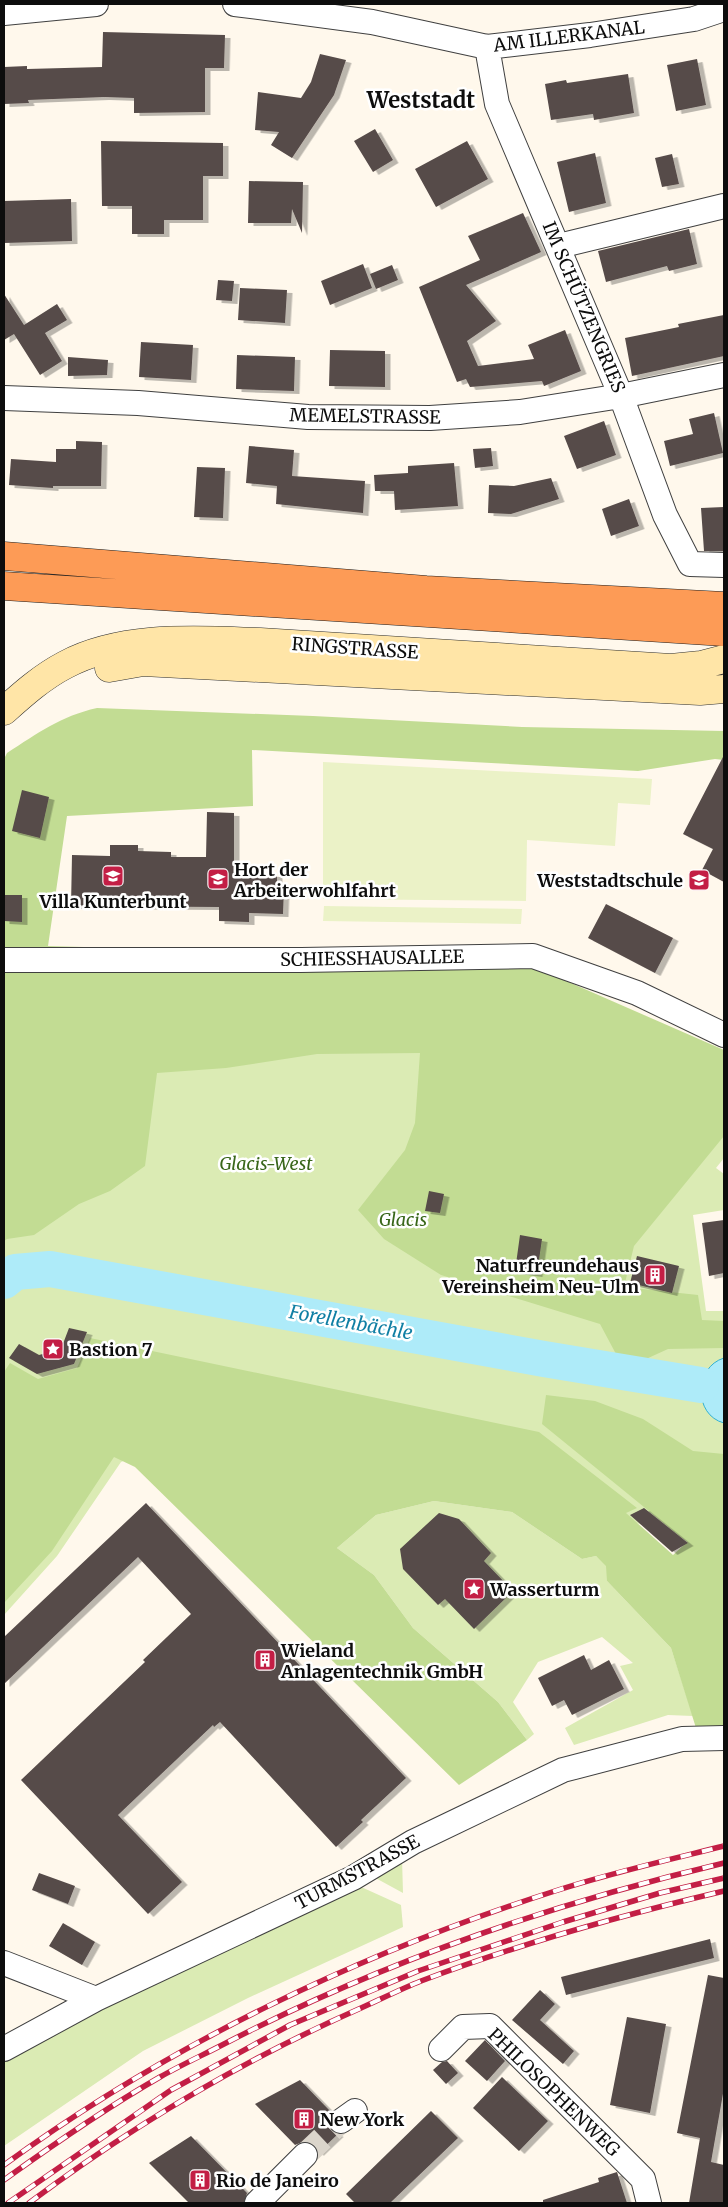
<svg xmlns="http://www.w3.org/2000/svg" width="728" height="2207" font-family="Merriweather,serif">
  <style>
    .green { fill: #dbebb4 }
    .forest { fill: #c2dc93 }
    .pitch { fill: #ebf2c7 }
    .water { fill: #aeebf9; stroke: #32b1d3 }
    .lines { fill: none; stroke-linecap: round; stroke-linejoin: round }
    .river { stroke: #aeebf9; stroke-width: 36 }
    .building { fill: #564b49; filter: url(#shadow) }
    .minor-tunnel { stroke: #dbd5cb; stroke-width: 24; stroke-dasharray: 24 12; stroke-linecap: butt }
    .minor-casing { stroke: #404040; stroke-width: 26 }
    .secondary-casing { stroke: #2f2f2f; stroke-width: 29 }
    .trunk-casing { stroke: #1e1e1e; stroke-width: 29 }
    .minor { stroke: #fff; stroke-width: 24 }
    .secondary { stroke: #ffe5a7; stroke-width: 28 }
    .trunk { stroke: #fd9b56; stroke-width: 28 }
    .rail-casing { stroke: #c31e45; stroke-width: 5.5 }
    .rail { stroke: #fff; stroke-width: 4; stroke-dasharray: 11; stroke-linecap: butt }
    .labels { text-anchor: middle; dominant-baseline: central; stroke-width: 5; stroke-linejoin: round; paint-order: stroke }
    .street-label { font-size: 18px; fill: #0d0d0d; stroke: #fff }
    .poi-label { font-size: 18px; font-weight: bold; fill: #0d0d0d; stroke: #fff; text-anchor: start }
    .park-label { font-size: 18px; font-style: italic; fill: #39671a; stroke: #fff }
    .water-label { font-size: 19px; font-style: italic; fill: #107fa4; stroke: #fff }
    .district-label { font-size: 22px; font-weight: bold; fill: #0d0d0d; stroke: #fff }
  </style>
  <defs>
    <filter id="shadow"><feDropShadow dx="5.5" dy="3" stdDeviation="0" flood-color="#0004"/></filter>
  </defs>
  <rect width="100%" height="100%" fill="#fff8ec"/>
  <path class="green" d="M265 985 724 1083V1158L716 1168 724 1174V1210L693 1215 706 1311H724V1553L564 1498 190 1432 121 1462 57 1556 4 1615V1054Z
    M434 1501 512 1512 582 1559 596 1556 607 1566V1581L671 1648 693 1716 668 1715 574 1745 565 1728 633 1690 620 1666 633 1663 602 1637 538 1662 513 1702 534 1734 527 1740 498 1702 413 1628 374 1575 337 1548 376 1515Z
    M402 1858 403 1893 370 1875Z
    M359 1886 401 1905 403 1927 248 1998 143 2051 4 2146V2056L66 2024Z"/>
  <path class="forest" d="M97 708 313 716 522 727 724 731V760L715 759 638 771 252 750 253 806 67 816 48 946 264 952 532 966 724 1050V1136L634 1246 624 1287 698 1295 702 1320 724 1321V1348L668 1349 624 1369 600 1324 441 1275 384 1239 358 1210 405 1150 415 1123 420 1053 317 1054 226 1068 157 1073 145 1166 110 1191 79 1204 34 1235 7 1239 4 1241V759L7 753C38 733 61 716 97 708Z
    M90 1338 539 1432 637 1508 626 1513 673 1555 687 1542 542 1424 546 1395 595 1401 643 1419 693 1451 724 1454V1731L696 1728 671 1648 607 1581 606 1566 596 1556 582 1559 512 1512 434 1501 376 1515 337 1548 374 1575 413 1628 498 1702 527 1740 459 1785 135 1467 114 1457 52 1551 4 1603V1372L10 1363 38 1379 77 1368Z"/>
  <path class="pitch" d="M323 762 652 779 650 805 618 803 615 846 527 840 526 901 323 899Z
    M324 906 522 909 521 924 323 921Z"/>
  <path class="water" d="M724 1358V1423C693 1415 694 1367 724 1358Z"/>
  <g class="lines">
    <path class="river" d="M4 1281 15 1272 50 1269 544 1359 701 1385"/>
  </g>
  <path class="building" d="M103 32 225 35 224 68H205V112L134 113V98L104 97 28 100 29 103 4 104V67L27 66V69L102 67Z
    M320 54 346 60 334 95 292 158 271 145 279 132 255 130 258 92 301 98 311 82Z
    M697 59 706 105 676 111 667 65Z
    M628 74 634 113 594 120 593 114 551 120 545 84 566 80 567 83Z
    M375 129 393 160 373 172 354 141Z
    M101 141 223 143V176H203V220H164V234H132V206H102Z
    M467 141 488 179 436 207 415 169Z
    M595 153 606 203 569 212 557 162Z
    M672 154 679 184 662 187 655 158Z
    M249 181 303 182 302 233 292 209 291 223H248Z
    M71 199 72 241 4 243V201Z
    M523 213 541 252 466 285 496 321 467 341 478 366 534 359 528 345 565 330 581 371 544 386 542 381 470 387 466 379 457 382 419 287 480 260 468 236Z
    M689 229 697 264 669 271 667 266 606 282 598 251Z
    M363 264 372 288 330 305 321 281Z
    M392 265 398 280 376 289 370 274Z
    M218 280 234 281 232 301 216 300Z
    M240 288 287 290 285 323 238 320Z
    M4 294 24 325 57 304 67 320 45 333 62 361 40 375 14 334 4 340Z
    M724 315V356L632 376 625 338 679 327 678 324Z
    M141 342 193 345 191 380 139 377Z
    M330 350 385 351V387L329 386Z
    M237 355 295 357 294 391 236 389Z
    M68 357 108 360 107 375 68 376Z
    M714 413 723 453 670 466 664 441 693 434 689 419Z
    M604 421 616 455 577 469 564 436Z
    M76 441 102 442 101 486H53V488L9 485 11 459 56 462V449H76Z
    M249 446 294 450 292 476 365 481 363 513 276 504 277 486 246 483Z
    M491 448 493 466 475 468 473 449Z
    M454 463 458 506 395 510 394 491H375L374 475 408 473V466Z
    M197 467 225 468 223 518 194 517Z
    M551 478 559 499 511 514 488 513 489 485 514 486Z
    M629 499 639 526 611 536 602 509Z
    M724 507V551H704L701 508Z
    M724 755V882L702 870 713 849 683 834Z
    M22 790 49 797 40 838 12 831Z
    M207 812 234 813V873L277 874V887H284L283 914 249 913V922L219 921V907L71 906 72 855 110 856V845H138V851L171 852V857H206Z
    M4 895H22V922L4 921Z
    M606 904 673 938 655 973 588 938Z
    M429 1191 444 1194 440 1213 425 1211Z
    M724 1220V1273L709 1276 702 1223Z
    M520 1235 542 1239 537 1274 515 1271Z
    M637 1256 679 1266 672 1293 630 1283Z
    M69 1328 87 1332 74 1364 37 1374 9 1358 19 1344 39 1355 61 1349Z
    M146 1503 406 1778 361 1820 363 1822 336 1847 220 1722 214 1727 213 1725 118 1815 182 1882 148 1914 21 1780 145 1662 143 1660 191 1614 138 1557 4 1684V1637Z
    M644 1508 688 1543 672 1552 630 1515Z
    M439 1513 459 1519 491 1553 484 1561 513 1591 474 1629 445 1599 438 1605 403 1569 400 1549Z
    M584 1655 591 1670 609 1660 624 1689 572 1715 564 1700 552 1706 538 1678Z
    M39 1873 75 1886 68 1904 32 1890Z
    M63 1923 95 1942 82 1965 49 1946Z
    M710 1939 714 1958 566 1995 561 1977Z
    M708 1975 724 1978V2088L711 2162 724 2165V2203H689L700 2138 677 2133Z
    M540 1990 555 2004 540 2020 574 2051 563 2064 512 2020Z
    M627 2017 666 2024 650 2113 610 2105Z
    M485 2040 505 2061 487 2081 465 2061Z
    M447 2061 458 2073 446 2084 433 2070 442 2062Z
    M502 2077 548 2121 519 2151 473 2108Z
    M300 2080 331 2112 327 2123 330 2129 338 2134 318 2153 315 2146 309 2142H302L295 2145 255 2104Z
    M431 2111 458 2138 390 2203H355L346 2194Z
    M191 2136 247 2193 244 2203H189L149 2163Z
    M617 2172 627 2203H543V2200L599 2182 598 2178Z"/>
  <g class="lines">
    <path class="minor-tunnel" d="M305 2155 341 2121"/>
    <g class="minor-casing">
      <path id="minor" d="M235 4 372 22 487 47 590 35 694 19 724 9
        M4 13 96 4
        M487 47 497 104 621 396 665 515 690 564 724 565
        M559 246 724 206
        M4 398 138 403 308 417 430 418 520 412 621 396 724 375
        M4 960H301L533 956 637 993 724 1035
        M4 1963 96 1999
        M4 2049 96 1999 353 1878 413 1842 563 1770 682 1739 724 1738
        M441 2049 463 2027 490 2026 643 2179 649 2203
        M341 2121 355 2111
        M257 2203 305 2155"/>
    </g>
    <g class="secondary-casing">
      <path id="secondary" d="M109 668 143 662 700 691 724 689
        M4 711C23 694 42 677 65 665 123 634 197 640 260 642L671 668 701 665 724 659"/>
    </g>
    <g class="trunk-casing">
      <path id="trunk" d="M4 556 426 590 724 606
        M4 586 724 632"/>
    </g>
    <use href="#minor" class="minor"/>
    <use href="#secondary" class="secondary"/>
    <use href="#trunk" class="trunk"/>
    <g class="rail-casing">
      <path id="rail" d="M4 2165C170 2044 360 1953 555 1891 610 1873 668 1860 724 1846
        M4 2180C54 2144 106 2108 160 2077 181 2065 203 2055 224 2044 382 1962 551 1904 724 1863
        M8 2203 171 2090 290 2025 418 1971 563 1922 660 1893 724 1878
        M29 2203C132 2126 243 2060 361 2008 381 1999 401 1989 421 1981 519 1944 622 1915 724 1891"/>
    </g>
    <use href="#rail" class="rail"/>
  </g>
  <defs>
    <g id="school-square" transform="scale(1.125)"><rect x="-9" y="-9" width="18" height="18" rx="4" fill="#c31e45" stroke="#fff"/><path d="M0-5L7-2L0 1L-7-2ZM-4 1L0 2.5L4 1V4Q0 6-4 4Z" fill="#fff"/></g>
    <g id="building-square" transform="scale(1.125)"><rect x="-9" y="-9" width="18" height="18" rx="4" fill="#c31e45" stroke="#fff"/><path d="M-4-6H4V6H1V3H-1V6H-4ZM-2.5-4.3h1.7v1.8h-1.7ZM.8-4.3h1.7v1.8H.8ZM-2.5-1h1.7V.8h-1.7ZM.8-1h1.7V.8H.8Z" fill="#fff"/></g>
    <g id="sight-square" transform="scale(1.125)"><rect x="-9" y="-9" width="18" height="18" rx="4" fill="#c31e45" stroke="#fff"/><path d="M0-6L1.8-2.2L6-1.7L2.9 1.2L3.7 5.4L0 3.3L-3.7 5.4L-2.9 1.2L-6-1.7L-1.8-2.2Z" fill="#fff"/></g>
  </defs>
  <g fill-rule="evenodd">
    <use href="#school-square" x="113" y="876"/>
    <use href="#school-square" x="218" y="879"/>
    <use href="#school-square" x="699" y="880"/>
    <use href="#building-square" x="655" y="1275"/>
    <use href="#sight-square" x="53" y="1349"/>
    <use href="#sight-square" x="474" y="1589"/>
    <use href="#building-square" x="265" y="1660"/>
    <use href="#building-square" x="304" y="2119"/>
    <use href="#building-square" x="200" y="2180"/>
  </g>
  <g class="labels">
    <g class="street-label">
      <text transform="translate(569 36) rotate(-7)">AM ILLERKANAL</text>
      <text transform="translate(584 307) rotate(67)">IM SCHÜTZENGRIES</text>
      <text transform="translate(365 416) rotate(1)">MEMELSTRASSE</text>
      <text transform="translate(355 648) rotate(4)">RINGSTRASSE</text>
      <text transform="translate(372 958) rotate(-1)">SCHIESSHAUSALLEE</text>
      <text transform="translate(357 1872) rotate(-28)">TURMSTRASSE</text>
      <text transform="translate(554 2092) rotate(44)">PHILOSOPHENWEG</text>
    </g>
    <g class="poi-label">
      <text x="234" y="869">Hort der<tspan x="234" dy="21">Arbeiterwohlfahrt</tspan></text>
      <text x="683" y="880" text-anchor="end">Weststadtschule</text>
      <text x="113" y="901" text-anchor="middle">Villa Kunterbunt</text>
      <text x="639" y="1265" text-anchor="end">Naturfreundehaus<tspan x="639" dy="21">Vereinsheim Neu-Ulm</tspan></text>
      <text x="69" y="1349">Bastion 7</text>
      <text x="490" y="1589">Wasserturm</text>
      <text x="281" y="1650">Wieland<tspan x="281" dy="21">Anlagentechnik GmbH</tspan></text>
      <text x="320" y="2119">New York</text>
      <text x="216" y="2180">Rio de Janeiro</text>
    </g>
    <g class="park-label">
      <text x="266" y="1163">Glacis-West</text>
      <text x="403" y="1219">Glacis</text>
    </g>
    <g class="water-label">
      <text transform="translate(351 1322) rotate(10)">Forellenbächle</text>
    </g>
    <g class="district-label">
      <text x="421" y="100">Weststadt</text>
    </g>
  </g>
  <rect width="728" height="2207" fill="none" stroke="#0d0d0d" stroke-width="10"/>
</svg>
